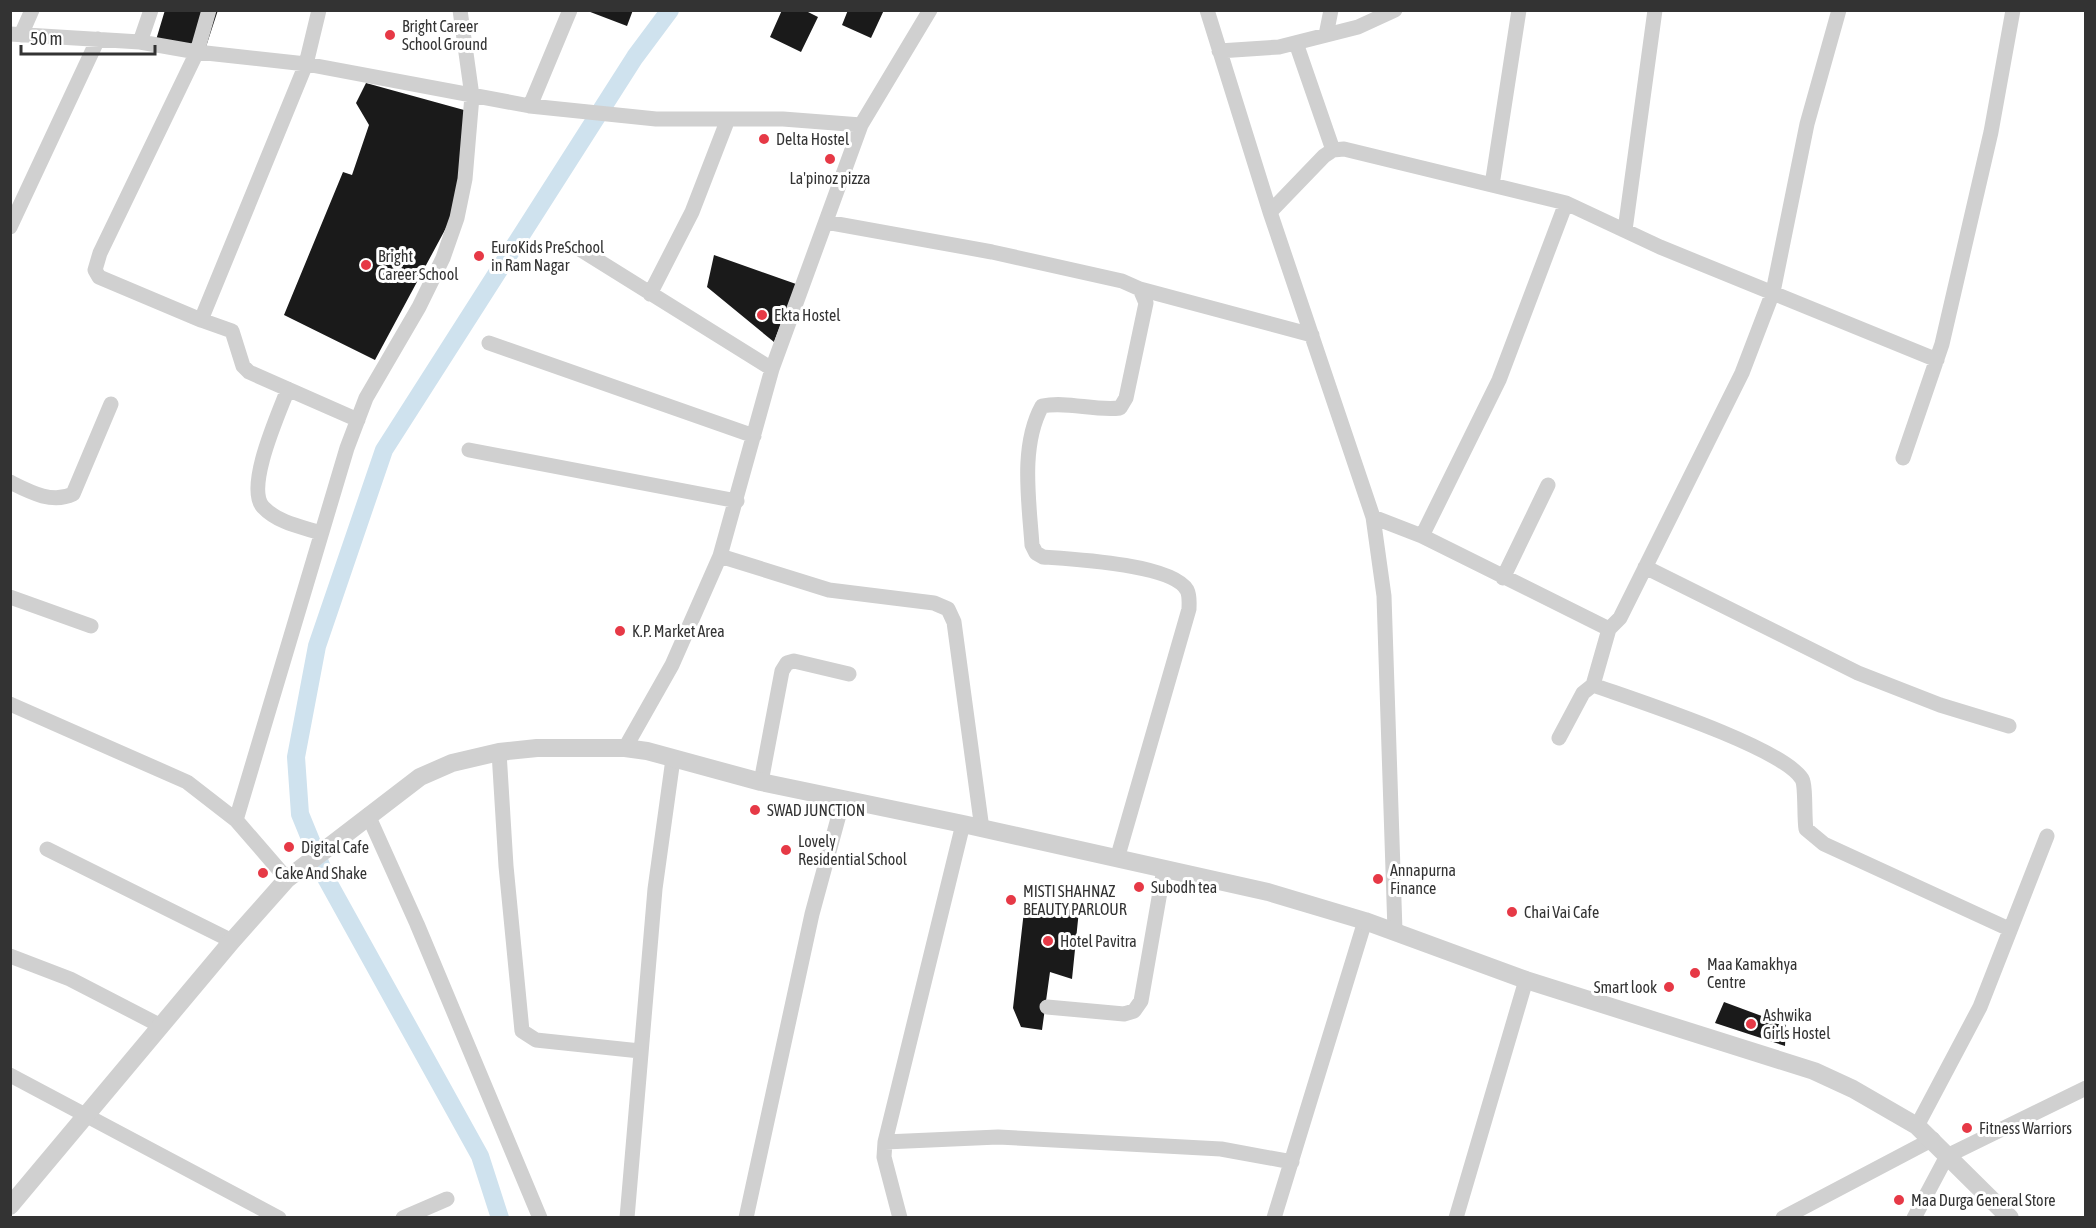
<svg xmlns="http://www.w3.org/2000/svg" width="2096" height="1228" font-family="'Asap Condensed',sans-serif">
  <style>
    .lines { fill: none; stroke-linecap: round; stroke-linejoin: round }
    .canal { stroke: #cfe2ee; stroke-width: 18 }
    .building { fill: #1a1a1a }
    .minor { stroke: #d0d0d0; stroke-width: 15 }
    .tertiary { stroke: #d0d0d0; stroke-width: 18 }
    .poi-dot { fill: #e63946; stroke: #fff; stroke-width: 2 }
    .labels { text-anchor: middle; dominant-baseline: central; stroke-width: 6; stroke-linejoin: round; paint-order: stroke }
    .poi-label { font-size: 16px; fill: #333; stroke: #fff; text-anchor: start }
  </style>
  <rect width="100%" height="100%" fill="#fff"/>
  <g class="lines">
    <path class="canal" d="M500 1218 480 1156 327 880 300 814 296 757 317 646 384 450 635 57 670 10"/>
  </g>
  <path class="building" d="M165 10H218L202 59 156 40Z
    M585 10H633L627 26Z
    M782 10H804L818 17 801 52 770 37Z
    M848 10H884L871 38 842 25Z
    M366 83 464 110 462 164 453 215 375 360 284 315 343 172 352 175 369 125 356 103Z
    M714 255 796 284 774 342 707 287Z
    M1025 902 1079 910 1072 979 1050 972 1042 1030 1021 1027 1013 1008Z
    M1724 1002 1786 1025 1785 1046 1715 1023Z"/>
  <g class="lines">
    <path class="minor" d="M209 10 197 52 100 253 95 270 99 277 201 320 306 64 319 10
      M1207 10 1270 212 1373 517 1384 596 1395 931
      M10 34 140 42 197 52 306 64 530 106 656 119H783L861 125
      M21 35 32 10
      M1326 35 1331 10
      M140 42 151 10
      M1296 43 1333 150
      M1219 51 1279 47 1358 27 1395 10
      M530 106 570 10
      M1492 185 1519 10
      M1270 212 1324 156 1333 150 1344 149 1566 203 1660 247 1937 360
      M826 222 992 252 1122 281 1140 289 1146 303 1126 398 1120 408C1093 411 1068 401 1042 406 1020 446 1029 501 1032 545L1036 553 1043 557C1072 559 1172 564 1187 590 1190 596 1189 603 1189 609L1117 859
      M10 227 98 39
      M1625 230 1655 10
      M581 250 772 369
      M1140 289 1312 335
      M650 294 692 212 728 119
      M201 320 232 331 243 366 249 372 358 420
      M489 343 754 436
      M288 389C279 413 245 487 263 507 278 523 302 527 321 533
      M469 450 737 501
      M1903 458 1942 344 1991 132 2013 10
      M10 482C30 492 52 504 73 494L111 404
      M1373 517 1422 536 1609 629
      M1422 536 1499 380 1566 203
      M720 556 829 590 934 603 948 609 954 622 982 829
      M1645 567 1858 673 1940 705 2009 726
      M1503 578 1548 485
      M10 597 91 626
      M1593 685C1635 700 1782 747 1802 779 1806 786 1804 818 1806 829L1824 844 2009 929
      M10 704 187 782 236 820 287 879
      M1559 738 1583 693 1593 685 1609 629 1620 618 1742 373 1773 292 1807 124 1839 10
      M625 748 672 665 720 556 772 369 861 125 930 10
      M499 752 506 866 522 1031 536 1040 640 1051
      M761 782 782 671 787 663 794 661 849 674
      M368 815 417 924 540 1218
      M236 820 347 448 366 398 419 307 443 258 457 218 465 179 472 96 460 10
      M47 849 232 941
      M10 956 70 979 161 1026
      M1047 1007 1124 1014 1134 1011 1141 1001 1164 869
      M10 1075 279 1218
      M1917 1126 1980 1007 2047 836
      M885 1142 998 1137 1221 1149 1292 1162
      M403 1218 447 1199
      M627 1218 655 889 673 759
      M746 1218 812 914 843 800
      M900 1218 884 1157 885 1142 963 824
      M1274 1218 1365 921
      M1456 1218 1526 980
      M1783 1218 1933 1139
      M1914 1218 1947 1156 2086 1088"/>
    <path class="tertiary" d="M10 1206 232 941 287 879 420 777 452 763 499 752 537 748H625L647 751 761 782 963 824 1268 892 1365 921 1526 980 1814 1071 1853 1089 1917 1126 2010 1218"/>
  </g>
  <g class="poi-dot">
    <circle cx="390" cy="35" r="6"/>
    <circle cx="764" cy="139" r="6"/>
    <circle cx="830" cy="159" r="6"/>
    <circle cx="479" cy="256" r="6"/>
    <circle cx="366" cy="265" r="6"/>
    <circle cx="762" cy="315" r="6"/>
    <circle cx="620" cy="631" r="6"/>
    <circle cx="755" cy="810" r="6"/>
    <circle cx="289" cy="847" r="6"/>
    <circle cx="786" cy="850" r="6"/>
    <circle cx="263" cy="873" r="6"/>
    <circle cx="1378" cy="879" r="6"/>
    <circle cx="1139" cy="887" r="6"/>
    <circle cx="1011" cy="900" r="6"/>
    <circle cx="1512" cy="912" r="6"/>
    <circle cx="1048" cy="941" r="6"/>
    <circle cx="1695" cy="973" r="6"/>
    <circle cx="1669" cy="987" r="6"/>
    <circle cx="1751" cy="1024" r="6"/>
    <circle cx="1967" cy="1128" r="6"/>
    <circle cx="1899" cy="1200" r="6"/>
  </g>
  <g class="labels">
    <g class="poi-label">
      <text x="402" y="26">Bright Career<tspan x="402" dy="18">School Ground</tspan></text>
      <text x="776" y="139">Delta Hostel</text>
      <text x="830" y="178" text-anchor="middle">La'pinoz pizza</text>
      <text x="491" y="247">EuroKids PreSchool<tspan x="491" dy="18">in Ram Nagar</tspan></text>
      <text x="378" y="256">Bright<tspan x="378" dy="18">Career School</tspan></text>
      <text x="774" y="315">Ekta Hostel</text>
      <text x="632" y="631">K.P. Market Area</text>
      <text x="767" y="810">SWAD JUNCTION</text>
      <text x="798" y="841">Lovely<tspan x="798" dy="18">Residential School</tspan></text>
      <text x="301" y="847">Digital Cafe</text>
      <text x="1390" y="870">Annapurna<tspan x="1390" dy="18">Finance</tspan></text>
      <text x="275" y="873">Cake And Shake</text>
      <text x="1151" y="887">Subodh tea</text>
      <text x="1023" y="891">MISTI SHAHNAZ<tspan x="1023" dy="18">BEAUTY PARLOUR</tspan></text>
      <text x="1524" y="912">Chai Vai Cafe</text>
      <text x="1060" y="941">Hotel Pavitra</text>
      <text x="1707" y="964">Maa Kamakhya<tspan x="1707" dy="18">Centre</tspan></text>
      <text x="1657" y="987" text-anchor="end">Smart look</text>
      <text x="1763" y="1015">Ashwika<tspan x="1763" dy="18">Girls Hostel</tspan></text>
      <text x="1979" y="1128">Fitness Warriors</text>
      <text x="1911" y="1200">Maa Durga General Store</text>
    </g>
  </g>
  <rect width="2096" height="1228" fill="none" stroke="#333333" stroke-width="24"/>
  <path d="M21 45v9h134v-9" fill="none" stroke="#333333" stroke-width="3"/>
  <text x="30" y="45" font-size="18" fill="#333333" stroke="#ffffff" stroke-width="4.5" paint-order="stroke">50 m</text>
</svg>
